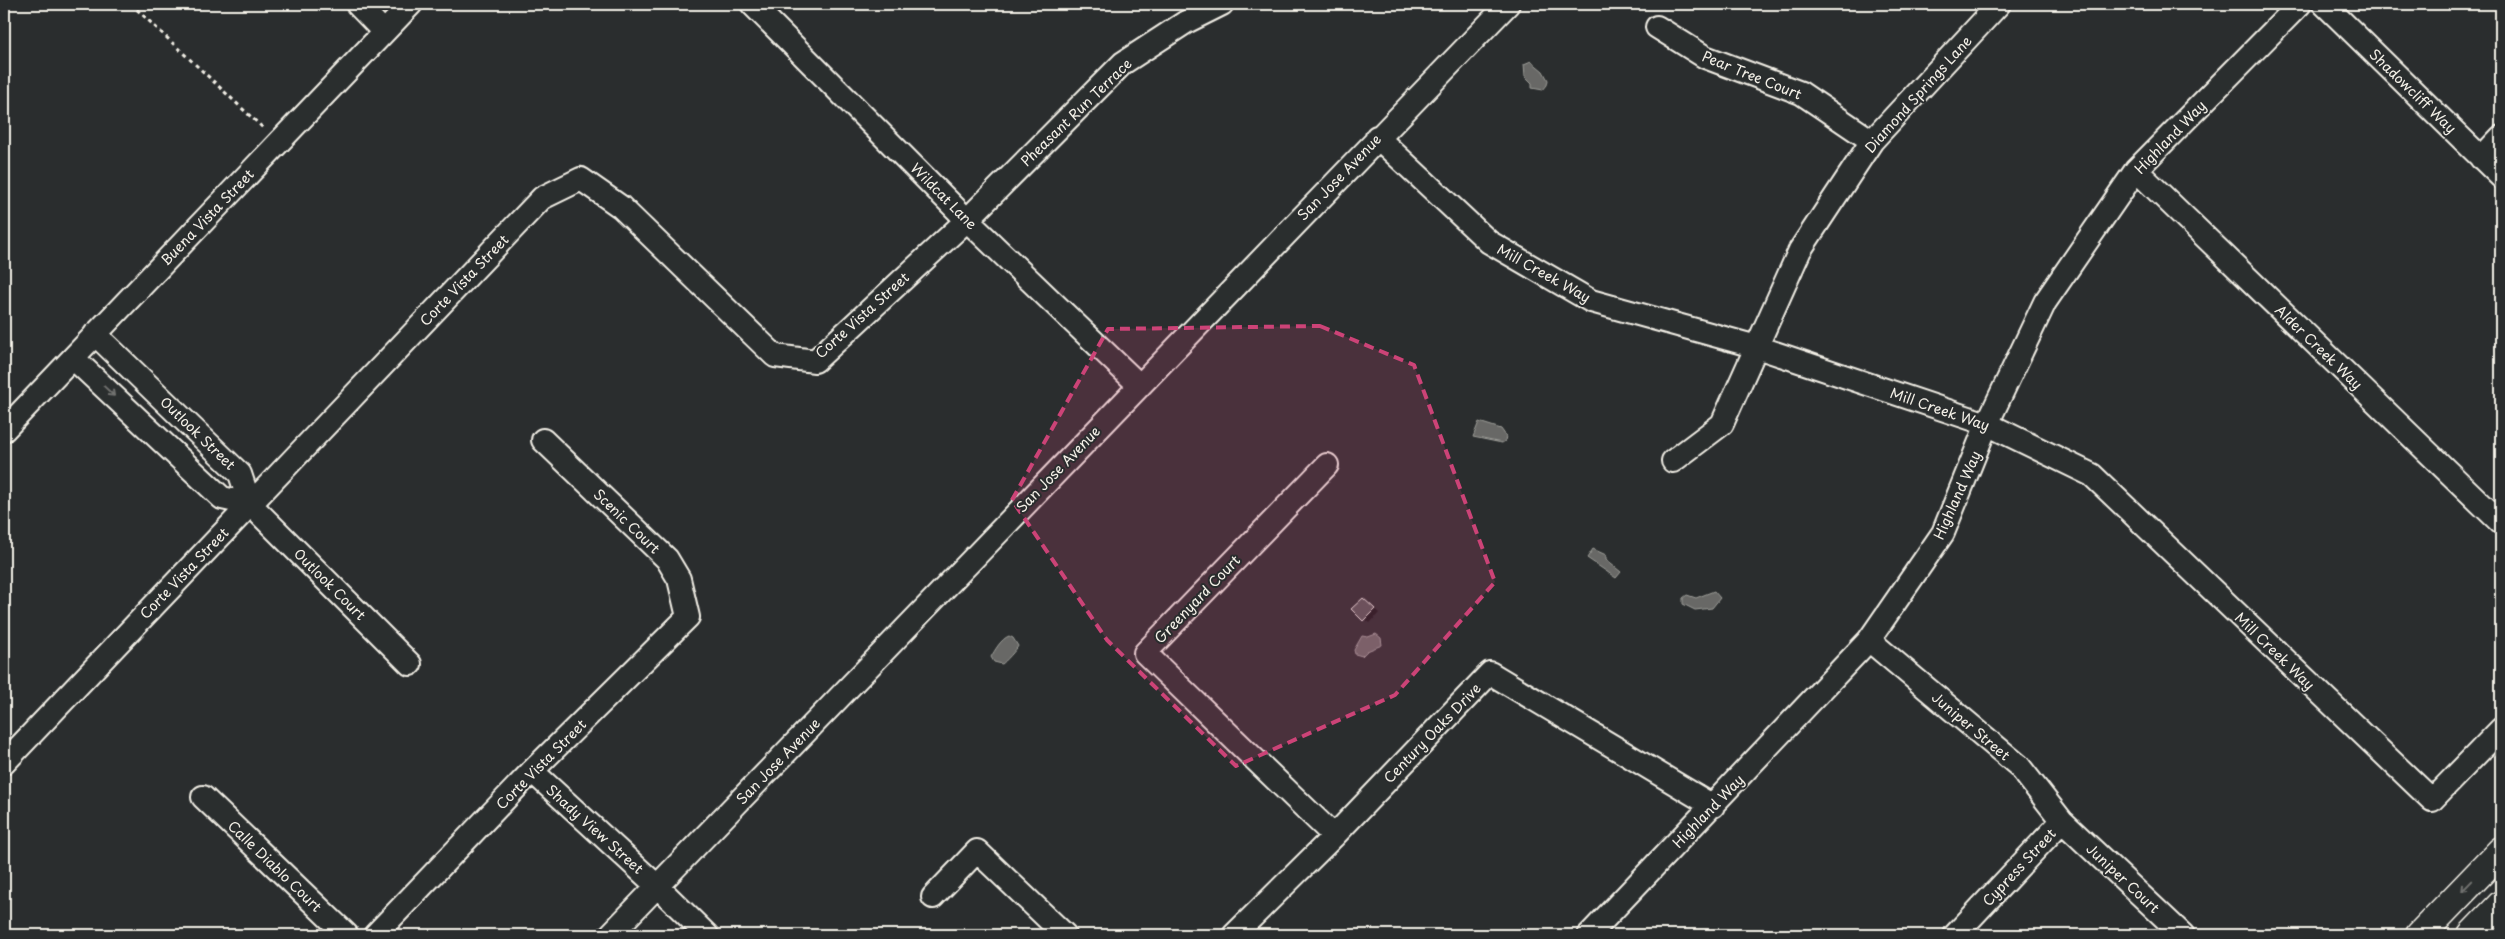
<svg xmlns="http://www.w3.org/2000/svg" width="2505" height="939" font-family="'Playpen Sans',sans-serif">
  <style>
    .water { fill: #676866; stroke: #9f9f9a }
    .shadow { fill: #0007 }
    .building { fill: #555756; stroke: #f4f1e8 }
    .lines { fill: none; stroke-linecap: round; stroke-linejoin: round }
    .minor-casing { stroke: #f4f1e8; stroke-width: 26 }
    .major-casing { stroke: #f4f1e8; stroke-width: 31 }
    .path { stroke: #f4f1e8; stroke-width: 3; stroke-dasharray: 4 4; stroke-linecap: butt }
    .minor { stroke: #2a2d2e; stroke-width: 22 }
    .major { stroke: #2a2d2e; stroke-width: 28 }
    .oneway { stroke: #71726f }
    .marked { fill: #cc4377; fill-opacity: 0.2; stroke: #cc4377; stroke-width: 4; stroke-dasharray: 10 6; stroke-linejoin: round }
    .labels { text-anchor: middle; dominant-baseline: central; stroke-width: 4; stroke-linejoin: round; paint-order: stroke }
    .street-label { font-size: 14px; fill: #f4f1e8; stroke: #2a2d2e }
  </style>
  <rect width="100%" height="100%" fill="#2a2d2e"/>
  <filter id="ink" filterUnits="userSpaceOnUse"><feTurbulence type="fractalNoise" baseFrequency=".02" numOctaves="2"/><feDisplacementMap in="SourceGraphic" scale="10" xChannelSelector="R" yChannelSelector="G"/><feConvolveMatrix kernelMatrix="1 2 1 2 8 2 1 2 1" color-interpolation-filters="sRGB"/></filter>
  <g filter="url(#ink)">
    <path class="water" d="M1531 61 1543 71 1548 80 1547 85 1543 90 1532 88V83L1525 76 1524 64Z
      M1479 422 1501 429 1506 436 1505 441 1502 443 1473 437Z
      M1593 549 1606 555V560L1621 572 1616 578 1587 558Z
      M1714 591 1720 598 1712 608 1695 610 1683 604V598L1687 595 1696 598Z
      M1376 634 1381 638 1382 645 1367 651 1362 656 1355 654 1354 650 1362 636 1368 637Z
      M1009 636 1013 638 1018 646C1018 648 1004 663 1002 664L994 662 991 657C995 650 1001 639 1009 636Z"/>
    <path class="shadow" d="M1363 599 1379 613 1370 623 1353 609Z"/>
    <path class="building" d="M1363 598 1375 609 1363 621 1351 609Z"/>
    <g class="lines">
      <g class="minor-casing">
        <path id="minor" d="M357 4 384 32
          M752 4 967 220 1139 385
          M2324 4 2501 177
          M1657 27 1705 57 1801 93 1872 141
          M1377 137 1489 242 1591 301 1757 347 1987 424 2092 475 2432 800 2501 729
          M2481 158 2501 137
          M2136 170 2501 523
          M95 334 240 474 250 504 410 664
          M73 358 222 498 250 504
          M4 430 411 4
          M1673 461 1722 424 1800 250 1872 141 1999 4
          M1327 465 1145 653 1334 836
          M1869 640 2019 766 2062 821 2183 935
          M4 763 542 198 581 179 621 207 775 356 815 361 967 220 1123 63 1186 22 1222 4
          M532 771 657 886 707 935
          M203 797 347 935
          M933 897 977 851 1065 935
          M375 935 532 771 688 617 679 579 667 559 543 440
          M610 935 1508 4
          M1234 935 1334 836 1490 673 1713 806
          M1589 935 1869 640 1943 533 1987 424 2045 302 2136 170 2300 4
          M1955 935 2062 821"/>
      </g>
      <g class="major-casing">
        <path id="major" d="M2420 935 2501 851
          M2472 935 2501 905"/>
      </g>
      <path class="path" d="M131 4 263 128"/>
      <use href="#minor" class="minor"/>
      <use href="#major" class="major"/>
    </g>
    <defs><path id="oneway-shaft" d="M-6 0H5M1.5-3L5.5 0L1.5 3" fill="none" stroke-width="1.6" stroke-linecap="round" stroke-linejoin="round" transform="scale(1.25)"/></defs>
    <g class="oneway">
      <use href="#oneway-shaft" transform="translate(109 391) rotate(43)"/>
      <use href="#oneway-shaft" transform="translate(2467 886) rotate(134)"/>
    </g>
  </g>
  <path class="marked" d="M1320 326 1414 365 1495 582 1395 695 1236 766 1107 640 1012 500 1108 329Z"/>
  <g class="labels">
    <g class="street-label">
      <text transform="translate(1752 75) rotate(22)">Pear Tree Court</text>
      <text transform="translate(2413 91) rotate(44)">Shadowcliff Way</text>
      <text transform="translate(1918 94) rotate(-48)">Diamond Springs Lane</text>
      <text transform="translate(1076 112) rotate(-44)">Pheasant Run Terrace</text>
      <text transform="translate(2170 137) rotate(-46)">Highland Way</text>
      <text transform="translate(1339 177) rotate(-46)">San Jose Avenue</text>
      <text transform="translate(944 196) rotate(45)">Wildcat Lane</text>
      <text transform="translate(207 217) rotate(-46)">Buena Vista Street</text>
      <text transform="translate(1544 273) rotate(29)">Mill Creek Way</text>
      <text transform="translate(464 280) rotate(-46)">Corte Vista Street</text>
      <text transform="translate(862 315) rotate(-42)">Corte Vista Street</text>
      <text transform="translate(2319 347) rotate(44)">Alder Creek Way</text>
      <text transform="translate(1940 409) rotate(19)">Mill Creek Way</text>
      <text transform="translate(198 433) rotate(44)">Outlook Street</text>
      <text transform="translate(1058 469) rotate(-46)">San Jose Avenue</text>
      <text transform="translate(1957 495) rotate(-66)">Highland Way</text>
      <text transform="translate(627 521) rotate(44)">Scenic Court</text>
      <text transform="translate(184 573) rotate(-46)">Corte Vista Street</text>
      <text transform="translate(330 584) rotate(45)">Outlook Court</text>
      <text transform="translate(1197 599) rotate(-46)">Greenyard Court</text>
      <text transform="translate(2275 651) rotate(44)">Mill Creek Way</text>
      <text transform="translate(1971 726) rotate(40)">Juniper Street</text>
      <text transform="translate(1432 733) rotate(-46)">Century Oaks Drive</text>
      <text transform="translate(778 761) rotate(-46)">San Jose Avenue</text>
      <text transform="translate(541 764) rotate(-45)">Corte Vista Street</text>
      <text transform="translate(1708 811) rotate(-46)">Highland Way</text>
      <text transform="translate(595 829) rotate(42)">Shady View Street</text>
      <text transform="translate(275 866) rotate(44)">Calle Diablo Court</text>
      <text transform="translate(2019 867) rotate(-47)">Cypress Street</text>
      <text transform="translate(2123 878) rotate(43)">Juniper Court</text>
    </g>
  </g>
  <rect width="2505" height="939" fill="none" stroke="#2a2d2e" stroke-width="20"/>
  <rect x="10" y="10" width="2485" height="919" fill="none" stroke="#f4f1e8" stroke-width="2" filter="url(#ink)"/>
</svg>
